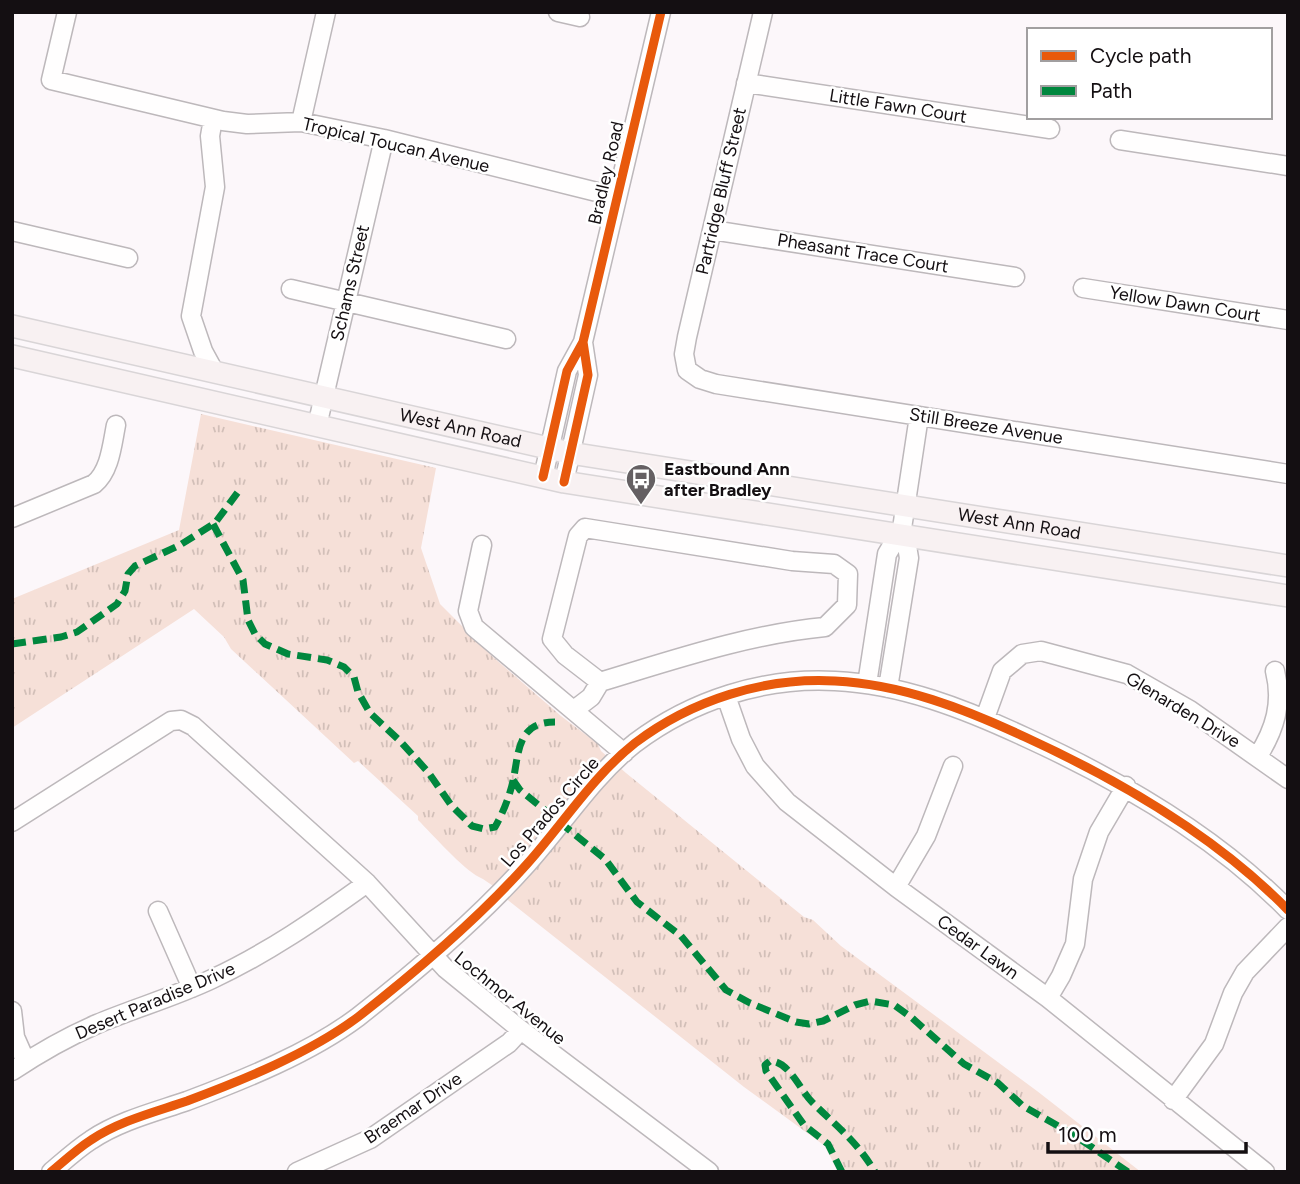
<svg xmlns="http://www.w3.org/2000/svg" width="1300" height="1184" font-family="Figtree,sans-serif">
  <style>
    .grass { fill: url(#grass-tufts) }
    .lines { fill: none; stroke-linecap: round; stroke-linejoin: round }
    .minor-casing { stroke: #bdb8bb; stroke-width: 21 }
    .major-casing { stroke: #d9d5d7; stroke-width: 24 }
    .minor { stroke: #fffefe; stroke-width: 18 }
    .major { stroke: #f8f1f2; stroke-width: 21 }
    .quiet { stroke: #00873e; stroke-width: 7; stroke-dasharray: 14 7; stroke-linecap: butt }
    .cycleway-casing { stroke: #fff; stroke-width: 13 }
    .cycleway { stroke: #e8590c; stroke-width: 9 }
    .labels { text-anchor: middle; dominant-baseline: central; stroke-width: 5; stroke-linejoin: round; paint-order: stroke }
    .street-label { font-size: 18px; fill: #140f12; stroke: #fff }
    .poi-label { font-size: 18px; font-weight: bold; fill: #140f12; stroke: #fff; text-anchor: start }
  </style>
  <defs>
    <pattern id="grass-tufts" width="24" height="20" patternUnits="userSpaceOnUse" patternTransform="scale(1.75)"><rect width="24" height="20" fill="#f6e0d8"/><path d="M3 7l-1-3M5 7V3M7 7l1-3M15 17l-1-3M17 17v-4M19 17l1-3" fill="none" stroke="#d2bfb8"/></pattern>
  </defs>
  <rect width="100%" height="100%" fill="#fcf7fa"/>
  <path class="grass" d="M201 414 436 468 421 548 440 604 493 657 561 716 598 744 601 751 626 773 804 917 813 920 841 946 1037 1091 1141 1172H838L825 1146 744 1087 509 901C499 891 491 883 479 877 463 869 432 834 418 820V816L358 761 354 763 231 649 224 637 194 609 12 728V599L179 530Z"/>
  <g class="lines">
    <g class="minor-casing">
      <path id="minor" d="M67 12 51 80 223 121 247 124 301 122 384 139 617 197
        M558 12 580 17
        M763 12 687 337 684 354 687 370 700 379 716 384 1288 474
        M746 83 1050 129
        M213 119 210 136 215 187 191 316 203 351 215 373
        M301 122 326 12
        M1120 140 1288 166
        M712 230 1015 277
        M12 231 128 258
        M1083 288 1288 320
        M291 289 506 339
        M317 426 384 139
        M543 477 567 371 583 342 661 12
        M564 482 588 375 583 342
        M12 518 94 484C110 471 112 445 116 425
        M482 545 468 611 474 627 624 753
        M867 684 887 554 893 544 901 535
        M888 688 909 558 907 546 901 535 919 416
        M726 696 741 739 755 766 787 802 896 887 1048 998 1265 1172
        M574 710 591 697 600 682C673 660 749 634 825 627L847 605 848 574 834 564 792 561 585 528 578 536 552 639 565 655 600 682
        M985 718 1002 671 1022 654 1041 651 1127 674 1190 710 1288 779
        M1258 756C1275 729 1283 703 1275 671
        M12 822 171 721 181 720 193 726 367 883 445 968 521 1030 709 1172
        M896 887 926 836 953 766
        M158 911 192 988
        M1048 998 1061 976 1075 944 1083 879 1099 832 1126 786
        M12 1011 15 1037 26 1062
        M12 1071C39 1053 67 1037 97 1024 135 1008 174 997 212 979 268 953 317 919 367 883
        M1173 1100 1214 1044 1233 993 1245 972 1288 927
        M51 1172C64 1161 77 1149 91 1140 119 1121 155 1112 187 1101 243 1080 310 1053 358 1017 418 970 477 920 527 864 563 824 592 777 635 743 692 700 764 677 835 681 901 684 965 709 1025 737 1119 780 1215 835 1288 910
        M297 1172 370 1139 509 1043 521 1030"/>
    </g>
    <g class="major-casing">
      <g id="major">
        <path id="s1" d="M12 326 570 453 1288 566"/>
        <path d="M12 356 564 482 1288 596"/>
      </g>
    </g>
    <use href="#minor" class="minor"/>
    <use href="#major" class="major"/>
    <path class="quiet" d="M213 524 243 580 248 620 255 634 265 644 288 654 327 660 344 667 354 677 358 692 370 713 400 741 428 772 451 805 472 826 484 829 495 827C503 813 511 793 514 776 519 749 519 722 555 722
      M12 644 61 637 77 632 117 604 125 591 128 574 135 566 180 545 215 523 241 488
      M513 780 520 790 605 859 637 902 681 936 726 990 750 1003 796 1022 809 1024 823 1021 855 1005 870 1001 894 1005 911 1017 964 1064 998 1083 1023 1106 1074 1135 1128 1172
      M842 1172 828 1144 804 1125 766 1071 765 1065 770 1061C789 1061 800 1090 812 1102 837 1127 856 1140 875 1172"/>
    <g class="cycleway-casing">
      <path id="cycleway" d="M543 477 567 371 583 342 661 12
        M564 482 588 375 583 342
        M51 1172C64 1161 77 1149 91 1140 119 1121 155 1112 187 1101 243 1080 310 1053 358 1017 418 970 477 920 527 864 563 824 592 777 635 743 692 700 764 677 835 681 901 684 965 709 1025 737 1119 780 1215 835 1288 910"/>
    </g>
    <use href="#cycleway" class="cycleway"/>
  </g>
  <defs>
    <g id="bus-pin" transform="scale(1.575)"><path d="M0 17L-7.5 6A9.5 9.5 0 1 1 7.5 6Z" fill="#656063" stroke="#fff"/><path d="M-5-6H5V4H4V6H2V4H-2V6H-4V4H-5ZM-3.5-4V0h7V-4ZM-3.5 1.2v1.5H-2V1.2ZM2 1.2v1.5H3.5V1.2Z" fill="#fff"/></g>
  </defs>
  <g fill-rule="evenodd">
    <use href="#bus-pin" x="641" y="479"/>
  </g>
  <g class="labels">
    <g class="street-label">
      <text transform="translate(898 106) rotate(9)">Little Fawn Court</text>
      <text transform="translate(396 145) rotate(13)">Tropical Toucan Avenue</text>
      <text transform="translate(606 173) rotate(-77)">Bradley Road</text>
      <text transform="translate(721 191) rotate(-77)">Partridge Bluff Street</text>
      <text transform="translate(863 253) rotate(9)">Pheasant Trace Court</text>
      <text transform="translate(350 283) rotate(-77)">Schams Street</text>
      <text transform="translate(1185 304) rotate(9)">Yellow Dawn Court</text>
      <text transform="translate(986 426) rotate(9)">Still Breeze Avenue</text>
      <text stroke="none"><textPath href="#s1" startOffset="460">West Ann Road</textPath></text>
      <text stroke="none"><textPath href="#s1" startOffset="1027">West Ann Road</textPath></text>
      <text transform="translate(1183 710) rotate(31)">Glenarden Drive</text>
      <text transform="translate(550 812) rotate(-49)">Los Prados Circle</text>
      <text transform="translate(978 947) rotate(36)">Cedar Lawn</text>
      <text transform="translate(510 998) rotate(39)">Lochmor Avenue</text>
      <text transform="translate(155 1001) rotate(-23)">Desert Paradise Drive</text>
      <text transform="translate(413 1108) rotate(-34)">Braemar Drive</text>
    </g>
    <g class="poi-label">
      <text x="664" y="469">Eastbound Ann<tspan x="664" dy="21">after Bradley</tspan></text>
    </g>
  </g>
  <rect width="1300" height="1184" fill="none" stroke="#140f12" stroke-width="28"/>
  <rect x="1027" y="28" width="245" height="91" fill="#ffffff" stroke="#a19fa0" stroke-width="2"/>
  <rect x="1041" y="51" width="35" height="10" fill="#e8590c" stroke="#a19fa0" stroke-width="2"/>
  <text x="1090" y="63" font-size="21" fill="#140f12">Cycle path</text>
  <rect x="1041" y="86" width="35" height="10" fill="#00873e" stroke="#a19fa0" stroke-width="2"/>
  <text x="1090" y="98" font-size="21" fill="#140f12">Path</text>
  <path d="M1048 1142v10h198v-10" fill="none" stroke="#140f12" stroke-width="3.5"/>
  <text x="1058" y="1142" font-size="21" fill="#140f12" stroke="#ffffff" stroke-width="5" paint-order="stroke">100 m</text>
</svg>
